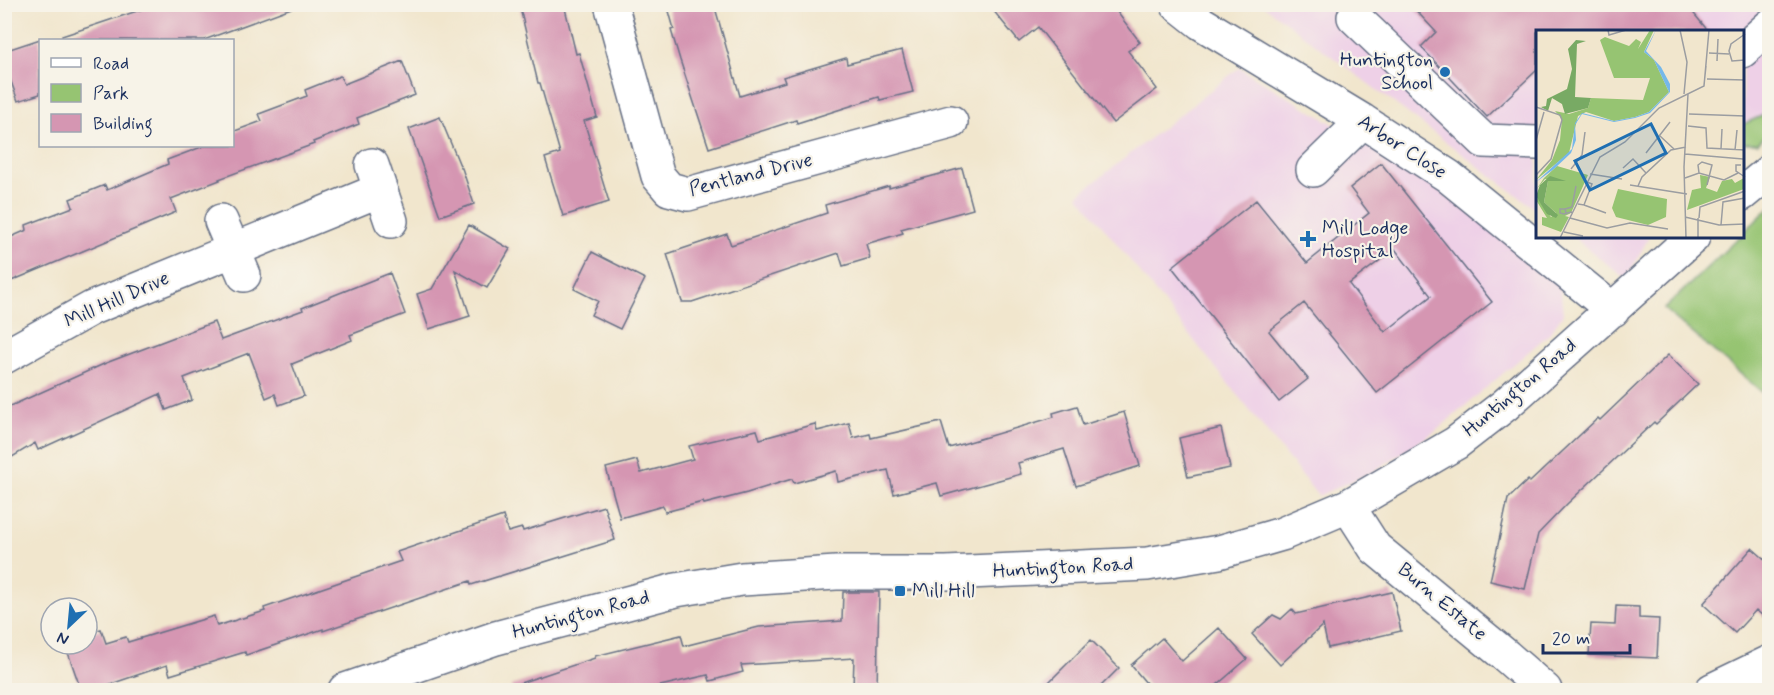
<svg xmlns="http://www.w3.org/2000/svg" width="1774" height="695" font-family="Mynerve,sans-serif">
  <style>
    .built { fill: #eed0e7 }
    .green { fill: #96c472; stroke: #587a68; stroke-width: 1.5 }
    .building { fill: #d596b2; fill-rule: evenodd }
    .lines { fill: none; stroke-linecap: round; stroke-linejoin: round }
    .minor-casing { stroke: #666f85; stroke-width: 36 }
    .minor { stroke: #fff; stroke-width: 33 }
    .poi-dot { fill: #1f6fb2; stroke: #f7f3e8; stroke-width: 2 }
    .labels { text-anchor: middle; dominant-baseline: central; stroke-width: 4.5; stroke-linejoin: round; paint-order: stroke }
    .poi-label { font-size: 20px; fill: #1b2f5e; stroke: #f7f3e8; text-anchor: start }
    .street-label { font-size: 20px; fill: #1b2f5e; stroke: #f7f3e8 }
    .inset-road { fill: none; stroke: #9b9da1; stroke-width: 1.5 }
    .view { fill: #1f6fb2; fill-opacity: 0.15; stroke: #1f6fb2; stroke-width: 3 }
    .inset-edge { fill: none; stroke: #1b2f5e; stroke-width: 3 }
  </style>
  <rect width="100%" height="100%" fill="#f7f3e8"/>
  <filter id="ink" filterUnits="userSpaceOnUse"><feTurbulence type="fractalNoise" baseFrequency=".0167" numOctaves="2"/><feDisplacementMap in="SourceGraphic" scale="12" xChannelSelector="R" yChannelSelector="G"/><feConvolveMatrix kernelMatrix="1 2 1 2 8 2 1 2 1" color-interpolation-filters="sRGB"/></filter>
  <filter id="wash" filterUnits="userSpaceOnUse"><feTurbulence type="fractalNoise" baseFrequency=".008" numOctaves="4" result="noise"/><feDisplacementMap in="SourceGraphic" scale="24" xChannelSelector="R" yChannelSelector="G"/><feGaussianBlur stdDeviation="1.35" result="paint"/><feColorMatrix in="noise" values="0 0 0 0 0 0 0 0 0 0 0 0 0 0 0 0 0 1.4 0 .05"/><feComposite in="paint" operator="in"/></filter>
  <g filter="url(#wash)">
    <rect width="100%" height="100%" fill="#f1e6cd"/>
    <path class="built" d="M1263 5H1769V113L1743 124 1742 32H1537V210Z
      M1239 68 1429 181 1560 284 1563 314 1549 334 1437 430 1374 471 1318 496 1078 195Z
      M1573 237H1649L1626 279Z"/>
    <path class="green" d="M1769 113V132L1758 143H1743V124Z
      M1769 208V398L1664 309 1739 237H1742L1743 233Z"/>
    <g id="blocks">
      <path class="building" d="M158 4H293L294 7 204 40H63L62 36Z
        M519 4H564L576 54 579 53 597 117 584 121 609 202 563 216 545 158 560 153 540 83H538Z
        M667 4H714L740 96 785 82 783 77 846 58 847 64 902 50 913 92 880 100 879 97 797 123 796 120 709 148 680 60 671 30 674 29Z
        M988 4H1111L1140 42 1128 51 1157 89 1113 123 1038 27 1019 42Z
        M1410 4H1686L1709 32H1537V70L1487 117 1421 47 1436 32Z
        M40 39V94L18 101 4 62V51Z
        M402 61 415 95 357 118 359 124 313 142 314 144 219 179 220 180 171 199 176 212 4 284V240L27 230 26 225 73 207 70 199 105 185 107 190 168 164 167 160 204 146H232V132L262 121 259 114 307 96 305 90 340 76 344 84Z
        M440 117 461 168H462L474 204 440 216 409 129Z
        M1381 163 1492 302 1377 393 1304 303 1269 331 1308 379 1279 402 1172 267 1256 200 1307 263 1369 213 1350 188ZM1395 249 1431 296 1385 332 1349 284Z
        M962 168 973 209 901 229 903 233 866 244 870 258 843 266 839 253 692 302H682L667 254 727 234 731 245 827 213 825 205 889 186V188Z
        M469 225 510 249 487 288 455 270 470 316 429 329 417 294 432 289Z
        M592 252 645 279 620 329 591 315 598 301 574 289Z
        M390 273 405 314 350 335 352 340 292 364 304 396 279 405 275 394 266 398 249 353 184 378 192 400 166 410 160 394 38 450 35 443 4 462V409L106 363 214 322 221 340 303 310 302 308Z
        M1668 355 1698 384 1656 424 1654 422 1567 504 1538 534 1525 589 1490 581 1508 499 1528 480 1530 482 1598 418 1600 420Z
        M1077 406 1083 425 1124 412 1140 466 1076 486 1064 449 1018 463 1021 474 941 496 937 483 894 494 888 470 838 482 836 471 794 483 792 479 747 493 704 504 703 502 665 512 663 506 620 518 606 468 637 460 641 473 693 459 689 446 757 430 760 439 815 424 817 431 849 423 853 438 870 434 871 438 941 422 949 448 1054 417 1053 413Z
        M1221 428 1230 468 1188 477 1179 438Z
        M604 506 615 540 471 585 470 581 323 631V629L246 655 245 652 170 675 167 665 93 690H81L65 644H87V633L101 629 106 643 126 637 128 642 214 616 217 626 265 611 264 608 401 561 397 552 503 516 508 532 522 528 523 531Z
        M1752 548 1770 564V622L1756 610 1735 633 1703 604Z
        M843 592H879L877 689 853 688 854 658 741 665 743 672 710 681 708 675 643 690H512L511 686 595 658V656L681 635 684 646 759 627 842 621Z
        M1392 592 1401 631 1328 648 1323 625 1280 665 1252 634 1273 615 1281 619 1292 609 1296 614Z
        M1616 606 1639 607V618L1659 619 1657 658 1589 655 1591 624 1615 625Z
        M1219 628 1247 659 1211 690H1152L1131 665 1162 638 1182 661Z
        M1091 640 1119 668 1097 690H1041Z"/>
    </g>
  </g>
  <g filter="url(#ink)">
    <use href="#blocks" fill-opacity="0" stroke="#666f85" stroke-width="1.5"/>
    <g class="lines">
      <g class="minor-casing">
        <path id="minor" d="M611 4 658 176 669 189 688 194 951 122
          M1177 4 1201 23 1363 121 1448 176 1613 310
          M1354 17 1484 141 1537 143
          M1742 51 1770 26
          M372 165 391 221
          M1313 170 1363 121
          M1742 194 1770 171
          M221 221 244 275
          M4 357 92 308 380 190
          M1348 506 1375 548 1506 656 1545 690
          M345 690 496 638 676 590 742 579 836 573H946L1147 564 1219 552 1282 534 1348 506 1456 443 1505 405 1693 237
          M1712 690 1770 662"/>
      </g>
      <use href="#minor" class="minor"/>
    </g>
  </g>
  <g class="poi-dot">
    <circle cx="1445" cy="72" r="6"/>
    <path d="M1305 230h6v6h6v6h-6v6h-6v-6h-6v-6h6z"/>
    <rect x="894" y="585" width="12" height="12" rx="3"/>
  </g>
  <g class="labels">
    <g class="poi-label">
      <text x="1433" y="60" text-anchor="end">Huntington<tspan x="1433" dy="23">School</tspan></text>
      <text x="1322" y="228">Mill Lodge<tspan x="1322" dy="23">Hospital</tspan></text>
      <text x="912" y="591">Mill Hill</text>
    </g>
    <g class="street-label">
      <text transform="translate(1402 147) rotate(33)">Arbor Close</text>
      <text transform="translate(751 175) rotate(-14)">Pentland Drive</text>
      <text transform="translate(117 300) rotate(-24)">Mill Hill Drive</text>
      <text transform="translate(1520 388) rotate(-40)">Huntington Road</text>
      <text transform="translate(1063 568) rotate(-3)">Huntington Road</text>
      <text transform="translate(1442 602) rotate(40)">Burn Estate</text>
      <text transform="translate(581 615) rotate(-15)">Huntington Road</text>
    </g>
  </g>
  <g transform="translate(1536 30)">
    <rect width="208" height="208" fill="#f1e6cd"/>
    <path d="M114 0H118L108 22 118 30 133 62 113 82 99 87 78 91 50 82 42 86 33 123 0 150 16 130 24 110 26 89 19 81 33 84 52 78 55 68 107 70 114 48H78L64 10 69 7 93 16 100 9 105 12 102 19ZM21 136 52 145 35 183 29 186 33 187 25 202 6 195V187L11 188 0 170V166L15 187 20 183 8 172 12 151H25L9 149 0 160 8 148ZM164 145 174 147 170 158 181 162 186 151 196 149 199 153 208 148V159L151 180 156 160 165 158ZM82 159 131 169 130 187 112 195 80 187 76 178Z" fill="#96c472"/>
    <path d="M40 10 50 11 41 14 39 67 55 68 52 78 29 84 26 74 16 68 12 81 5 77 10 76 11 69 31 59 36 39 32 19ZM14 146 30 151H12L8 172 22 185 20 188 11 184 0 166 4 155Z" fill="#78aa64"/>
    <path d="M120 0 110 21 125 37 134 54V62L114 83 99 88 78 92 46 84 39 95 40 110 35 123 18 139 0 152 36 119 39 93 46 83 78 91 99 87 113 82 133 62 118 30 108 22Z" fill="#74b8ea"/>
    <path class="inset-road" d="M72 0 73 5 90 0M144 0 151 32 148 64M209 4 195 14 193 21 196 31 209 30M173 23 193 24M181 31 182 9M171 49 209 50M168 55 170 36M0 77 24 85 26 90 15 129 0 145M153 84 209 86M152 96 170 98 171 118 209 120M124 106 138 119M0 110 8 82M185 119 186 99M199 120 201 100M110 123 134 92M149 124 207 129M205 135H200V141L209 147M87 138 97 129 110 143M35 139 46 125 49 102M163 143 162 135 166 132 176 135 171 155M54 144 86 149M149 148 163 143 188 150 202 143M94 155 151 164M102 156 106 147 135 120 150 117M42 174 48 175 56 154 51 152M48 175 70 183M29 179 36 177 40 156M30 183 29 179H24V183L28 184 35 182 37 183M149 187 183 195 209 194M34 188 71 198 94 193 132 199M163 188 164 177 209 161M185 195 187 172 209 168M28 202 47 206M24 208 64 127 89 112 123 78 168 56 173 0M150 208 148 137 152 64M162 208V188"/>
    <path class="view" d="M115 94 130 123 54 160 39 131Z"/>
    <rect width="208" height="208" class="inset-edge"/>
  </g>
  <rect width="1774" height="695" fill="none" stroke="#f7f3e8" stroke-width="24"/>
  <rect x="39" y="39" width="195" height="108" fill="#f7f3e8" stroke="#9fa5b1" stroke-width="1.5"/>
  <rect x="51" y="58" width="30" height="9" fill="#ffffff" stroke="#9fa5b1" stroke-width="1.5"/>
  <text x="93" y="69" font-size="18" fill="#1b2f5e">Road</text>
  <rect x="51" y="84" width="30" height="18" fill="#96c472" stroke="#9fa5b1" stroke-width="1.5"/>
  <text x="93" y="99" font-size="18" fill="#1b2f5e">Park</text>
  <rect x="51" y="114" width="30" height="18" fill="#d596b2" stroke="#9fa5b1" stroke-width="1.5"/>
  <text x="93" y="129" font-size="18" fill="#1b2f5e">Building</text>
  <g transform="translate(69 626) rotate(206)"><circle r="28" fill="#f7f3e8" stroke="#9fa5b1" stroke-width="1.5"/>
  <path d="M0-4.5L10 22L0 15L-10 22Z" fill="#1f6fb2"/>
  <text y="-9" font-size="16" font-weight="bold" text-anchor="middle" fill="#1b2f5e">N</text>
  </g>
  <path d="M1543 644v9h87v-9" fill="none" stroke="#1b2f5e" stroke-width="3"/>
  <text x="1552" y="644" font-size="18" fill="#1b2f5e" stroke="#f7f3e8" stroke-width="4.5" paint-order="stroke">20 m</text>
</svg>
